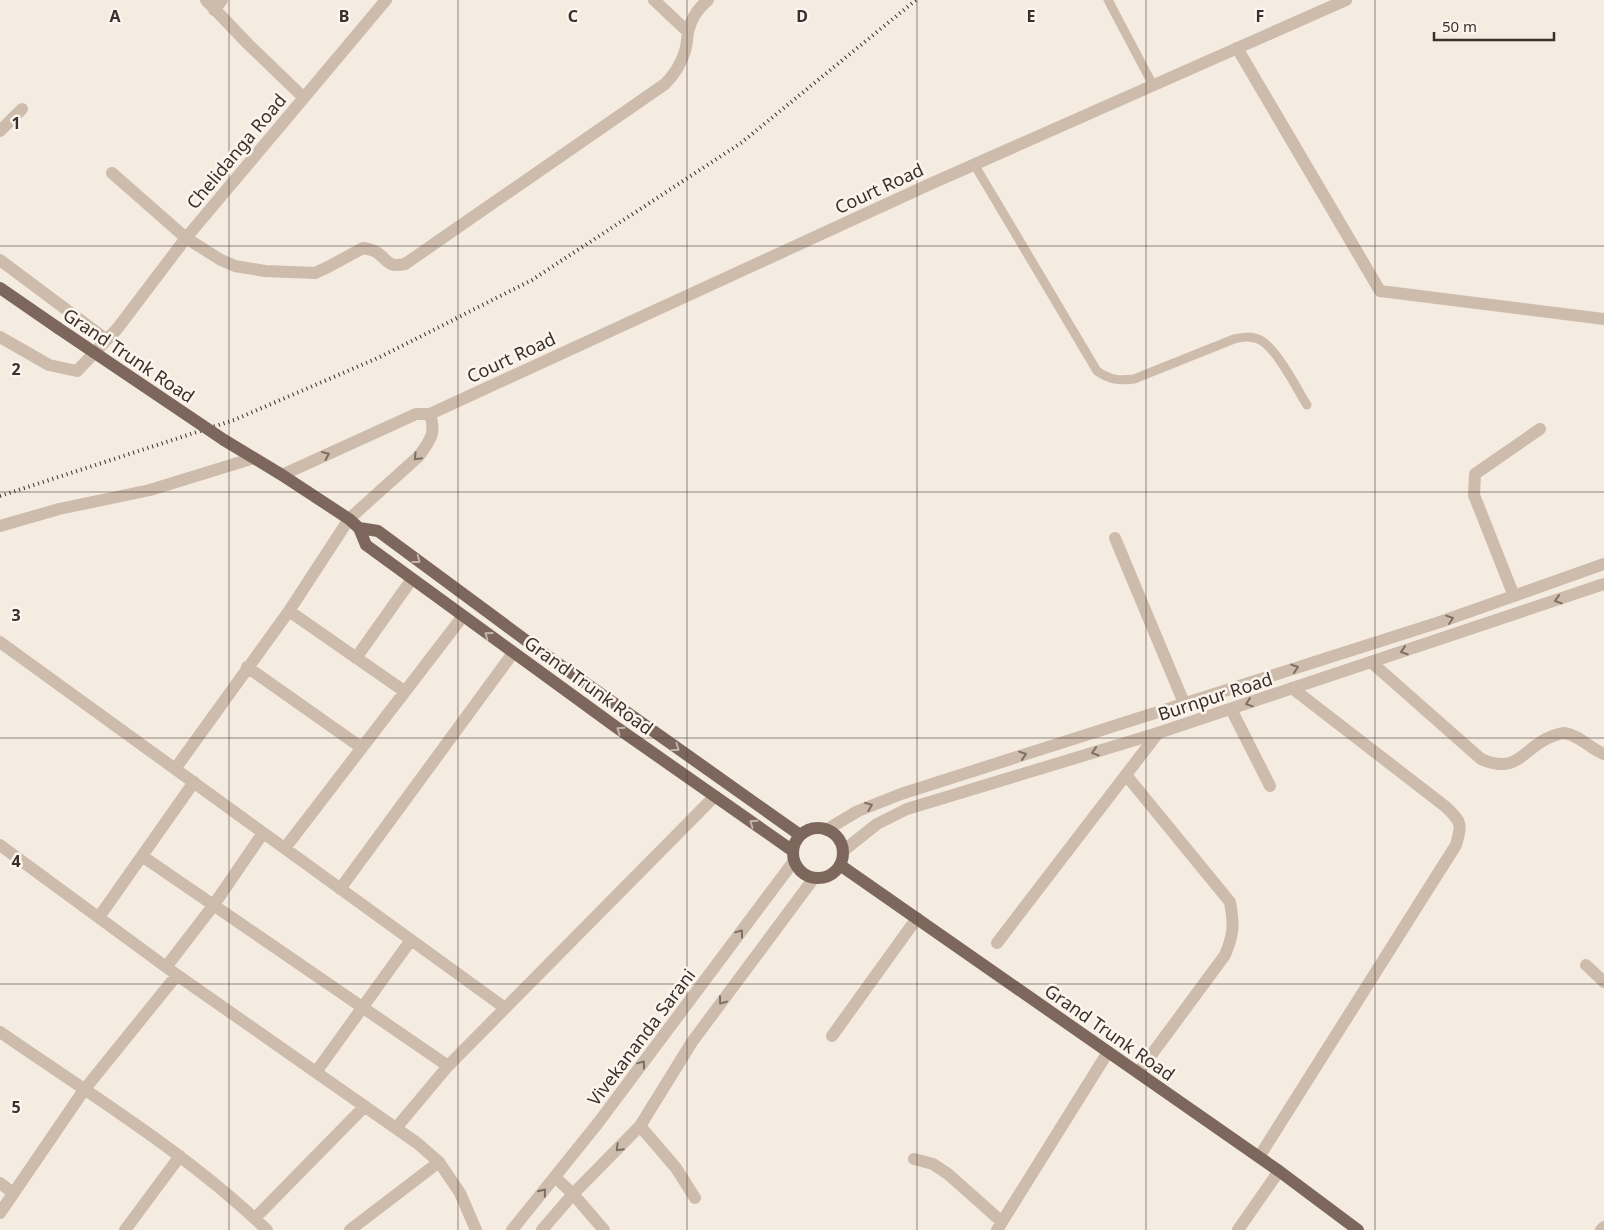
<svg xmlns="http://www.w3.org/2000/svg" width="1604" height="1230" font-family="'Noto Sans',sans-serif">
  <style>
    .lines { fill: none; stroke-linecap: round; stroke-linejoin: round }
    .service { stroke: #cdbbac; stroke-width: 9 }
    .minor { stroke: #cdbbac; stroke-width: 12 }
    .tertiary { stroke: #cdbbac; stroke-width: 12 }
    .primary { stroke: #7d675c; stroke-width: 12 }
    .rail { stroke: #3b302b; stroke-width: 4; stroke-dasharray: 1 4; stroke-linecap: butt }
    .primary-bridge { stroke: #7d675c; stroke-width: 12 }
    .oneway { stroke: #7d6f65 }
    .oneway2 { stroke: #c2b5ac }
    .grid { fill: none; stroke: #3b302b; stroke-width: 1; stroke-opacity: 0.55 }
    .labels { text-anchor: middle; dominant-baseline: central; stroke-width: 5; stroke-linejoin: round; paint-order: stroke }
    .street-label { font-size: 18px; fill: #3b302b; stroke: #fbf5ee }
    .grid-label { font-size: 16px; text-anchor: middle; font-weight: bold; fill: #3b302b; stroke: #fbf5ee; stroke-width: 5; stroke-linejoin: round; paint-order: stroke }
  </style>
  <rect width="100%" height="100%" fill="#f4ebe1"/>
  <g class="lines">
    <path class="service" d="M1108 0 1153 85
      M974 164 1097 371C1110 380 1119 381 1134 379L1234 339C1243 337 1249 336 1258 339 1275 345 1297 389 1307 405"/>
    <path class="minor" d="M206 0 248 44 303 97
      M654 0 688 32
      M214 10 222 0
      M1237 48 1380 291 1604 319
      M0 131 22 109
      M112 173 186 238 221 260 235 266 265 271 315 273 328 267 363 248C369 249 375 250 379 254 390 263 389 267 405 264L665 84C675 74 681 64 685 51 687 45 687 38 688 32 691 18 697 9 708 0
      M0 260 107 340
      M0 337 49 365 77 371 117 329 186 238 386 0
      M0 526 59 509 150 490 254 458
      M1115 538 1184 703
      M1514 596 1474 495 1475 474 1540 429
      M289 611 404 691
      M0 642 505 1008
      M356 658 412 579
      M1371 662 1481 759C1520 776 1523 746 1553 736 1556 735 1560 733 1564 733 1580 735 1590 749 1604 754
      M247 667 362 748
      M1231 709 1270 786
      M175 769 289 611 349 519
      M1126 775 1230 902C1234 924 1234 934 1225 955L1138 1073
      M0 845 177 975 417 1143 439 1162 460 1193 476 1230
      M285 848 463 616
      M142 856 448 1066
      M340 889 513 653
      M99 917 194 782
      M997 943 1158 733
      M1586 965 1604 982
      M166 967 213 906 263 833
      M0 1032C91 1095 187 1153 267 1230
      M832 1036 917 918
      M316 1072 411 940
      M640 1126 676 1168 695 1198
      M396 1128 448 1066 715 796
      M1259 1157 1456 845C1462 823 1462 823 1446 807L1292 688
      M914 1159 933 1164 948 1174 1002 1222
      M555 1177 573 1194 604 1230
      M0 1183 13 1193
      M0 1213 84 1090 177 975
      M255 1218 365 1106
      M125 1230 180 1156
      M350 1230 439 1162
      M997 1230 1108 1052
      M1238 1230 1279 1171
      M1601 1230 1604 1227"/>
    <path class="tertiary" d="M282 475 416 414H430L928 185 1346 0
      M349 519 419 456C431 439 436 434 430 414
      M826 830 858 811 901 794 1440 622 1604 564
      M843 851 877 824 907 809 1158 733 1604 584
      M512 1230 598 1123 794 861
      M542 1230 573 1194 640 1126 692 1042 814 878"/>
    <path class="primary" d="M0 288 58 328
      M224 440 282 475 349 519 359 528
      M793 853a25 25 0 1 1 50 0a25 25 0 1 1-50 0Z
      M793 851 616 727 366 545 359 528 378 531 539 650 800 835
      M840 865 1279 1171 1358 1230"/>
    <path class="rail" d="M0 496 234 420 380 357 532 280 741 143 916 0"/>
    <path class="primary-bridge" d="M58 328 224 440"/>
  </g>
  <defs><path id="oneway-chevron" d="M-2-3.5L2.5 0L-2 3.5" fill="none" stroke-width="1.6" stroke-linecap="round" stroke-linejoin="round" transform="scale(1.25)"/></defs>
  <g class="oneway">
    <use href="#oneway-chevron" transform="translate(326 455) rotate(-25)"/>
    <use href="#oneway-chevron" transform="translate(417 457) rotate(134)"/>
    <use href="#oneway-chevron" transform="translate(1558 600) rotate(162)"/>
    <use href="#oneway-chevron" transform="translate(1450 619) rotate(-19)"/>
    <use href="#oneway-chevron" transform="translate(1404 651) rotate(162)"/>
    <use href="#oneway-chevron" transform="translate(1295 668) rotate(-18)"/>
    <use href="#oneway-chevron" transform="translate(1249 703) rotate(162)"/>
    <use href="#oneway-chevron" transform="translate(1095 752) rotate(163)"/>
    <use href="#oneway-chevron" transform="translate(1023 755) rotate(-18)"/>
    <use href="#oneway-chevron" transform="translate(869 806) rotate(-22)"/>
    <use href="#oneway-chevron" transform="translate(740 933) rotate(-53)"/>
    <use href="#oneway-chevron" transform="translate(722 1001) rotate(127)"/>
    <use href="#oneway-chevron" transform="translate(642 1064) rotate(-53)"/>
    <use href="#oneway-chevron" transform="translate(619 1148) rotate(135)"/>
    <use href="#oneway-chevron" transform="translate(543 1192) rotate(-51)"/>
  </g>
  <g class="oneway2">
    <use href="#oneway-chevron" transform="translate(417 560) rotate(37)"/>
    <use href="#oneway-chevron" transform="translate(488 635) rotate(-144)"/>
    <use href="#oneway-chevron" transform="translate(620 730) rotate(-145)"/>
    <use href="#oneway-chevron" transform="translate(676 748) rotate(35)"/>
    <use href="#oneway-chevron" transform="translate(753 823) rotate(-145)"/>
  </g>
  <path class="grid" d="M229 0V1230M458 0V1230M687 0V1230M917 0V1230M1146 0V1230M1375 0V1230M0 246H1604M0 492H1604M0 738H1604M0 984H1604"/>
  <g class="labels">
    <g class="street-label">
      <text transform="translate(236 151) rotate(-50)">Chelidanga Road</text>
      <text transform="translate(879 188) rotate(-25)">Court Road</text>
      <text transform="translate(129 355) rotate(34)">Grand Trunk Road</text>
      <text transform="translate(511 357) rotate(-25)">Court Road</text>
      <text transform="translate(589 685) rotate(36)">Grand Trunk Road</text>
      <text transform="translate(1215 696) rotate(-18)">Burnpur Road</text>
      <text transform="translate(1110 1032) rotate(35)">Grand Trunk Road</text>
      <text transform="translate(641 1037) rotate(-53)">Vivekananda Sarani</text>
    </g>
  </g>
  <g class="grid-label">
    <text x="115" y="22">A</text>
    <text x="344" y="22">B</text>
    <text x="573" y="22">C</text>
    <text x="802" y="22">D</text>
    <text x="1031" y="22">E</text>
    <text x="1260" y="22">F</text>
    <text x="16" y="129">1</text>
    <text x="16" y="375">2</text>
    <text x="16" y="621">3</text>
    <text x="16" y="867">4</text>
    <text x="16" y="1113">5</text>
  </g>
  <path d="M1434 32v8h120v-8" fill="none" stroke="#3b302b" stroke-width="2.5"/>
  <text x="1442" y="32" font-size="15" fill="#3b302b" stroke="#fbf5ee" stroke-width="4" paint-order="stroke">50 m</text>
</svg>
